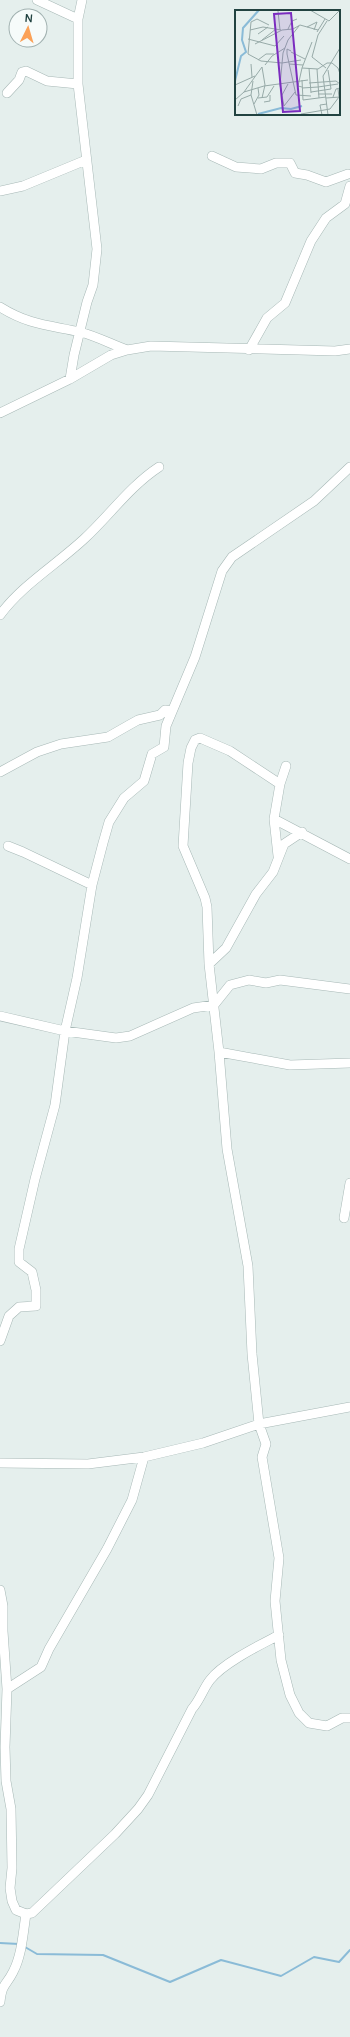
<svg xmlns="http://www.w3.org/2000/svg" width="350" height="2037" font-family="Manrope,sans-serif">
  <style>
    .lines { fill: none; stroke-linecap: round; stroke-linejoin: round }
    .stream { stroke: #8abbd7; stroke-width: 2 }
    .minor-casing { stroke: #a7b8b6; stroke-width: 10 }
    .minor { stroke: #fff; stroke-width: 9 }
    .inset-river { fill: none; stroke: #8abbd7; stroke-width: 2 }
    .inset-road { fill: none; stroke: #97aaa8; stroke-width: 1 }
    .view { fill: #7b2cbf; fill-opacity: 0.15; stroke: #7b2cbf; stroke-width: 2 }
    .inset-edge { fill: none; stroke: #224341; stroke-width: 2 }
  </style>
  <rect width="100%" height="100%" fill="#e5efed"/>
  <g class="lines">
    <path class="stream" d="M0 1943 19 1944
      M25 1947 37 1954 103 1955 170 1982 221 1960 281 1976 314 1957 339 1962 350 1950"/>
    <g class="minor-casing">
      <path id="minor" d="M37 0 78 19
        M7 93 19 80 22 72 26 71 47 81 78 84
        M212 156 236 167 261 169 276 163H290L295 173 307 175 326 182 348 174
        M0 191 23 186 86 160
        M0 307C29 325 48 325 80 332 96 336 111 344 127 350
        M249 350 267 318 285 303 311 241 326 218 345 204 350 186
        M70 379 74 355 87 302 93 285 97 249 78 84V19L82 0
        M0 413 70 379 111 355 127 350 151 346 335 351 350 349
        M0 615C22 585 56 565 84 539 109 516 130 486 159 467
        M0 772 37 752 61 744 108 737 129 725 138 720 160 715 165 710 172 711
        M280 784 230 751 200 738 195 740 191 748 188 763 183 846 205 898 207 907 209 964 219 1052 227 1149 248 1266 252 1354 259 1424 266 1444 262 1457 279 1558 275 1601 281 1660 290 1695 299 1713 309 1723 327 1726 342 1718H350
        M274 819 350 859
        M8 846 23 852 92 885
        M278 856 274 819 280 784 286 766
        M209 964 226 948 256 894 273 872 284 844 302 832
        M0 1016 65 1031 116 1038 130 1036 193 1008 214 1005 230 985 249 980 266 983 280 980 350 989
        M219 1052 290 1065 350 1063
        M344 1218 350 1183
        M0 1341 9 1316 19 1307 36 1306V1290L32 1272 19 1262V1249L35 1179 55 1105 65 1031 77 978 92 885 103 843 109 822 124 798 144 781 152 754 164 747 166 726 195 657 222 571 232 557 314 501 350 467
        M0 1463 88 1464 144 1457 203 1443 259 1424 350 1407
        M0 1590 3 1606V1631L7 1689 5 1747 6 1781 11 1809 12 1868 10 1888 12 1901 16 1910 26 1914 32 1913 115 1834 138 1809 148 1795 192 1709C200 1700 203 1689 210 1680 223 1663 260 1645 279 1635
        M7 1689 41 1667 49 1649 107 1549 132 1500 144 1457
        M0 2002C2 1983 6 1986 13 1972 22 1955 23 1933 26 1914"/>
    </g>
    <use href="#minor" class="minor"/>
  </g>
  <g transform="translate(235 10)">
    <rect width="105" height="105" fill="#e5efed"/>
    <path class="inset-river" d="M0 71 6 46 11 42 7 30 8 18 24 0M23 104 46 98 56 99 67 96"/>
    <path class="inset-road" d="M75 0 94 11 105 0M43 1 45 20M34 15 22 9 16 12 13 44 26 51 47 53 66 50M72 17 82 12 79 20M53 19 57 11 62 9M15 20 28 17 46 20M82 22 90 9M23 24 33 17M13 29 40 36 49 26M27 30 41 19M77 32 67 58 83 59 92 53H97L103 58 105 64M20 34 47 20 58 19 65 15 83 20M56 41 52 39V44L61 85 76 86M56 42 70 49M23 50 31 44H39M16 54 17 67M54 54 68 55M30 55 37 46 50 38M74 58 76 83M91 58 77 47 83 25 92 11M82 59 84 88M67 70 68 90 91 87M18 71 16 85 22 105M74 73 101 71 105 74M0 75 20 66M45 75 48 43 53 30 64 16M45 75 49 96M67 77 63 76 67 58M83 77 103 74M67 78 83 77M9 82 27 57M76 82 96 79 93 60M83 84H97M47 85 53 74M98 87 101 79 105 78M23 88 32 87 39 76M27 88 30 75 27 57M91 88 105 87M0 90 9 82 29 76 73 70M29 92 35 91V85M19 94 24 85 23 78M3 96 6 89 16 85M49 96 60 82M66 104 95 99 104 87 103 79M87 105 85 95 92 94M93 105 88 66 105 38"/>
    <path class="view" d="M56 3 65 101 48 102 39 4Z"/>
    <rect width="105" height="105" class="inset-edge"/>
  </g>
  <g transform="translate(28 28) rotate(5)"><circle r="19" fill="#f6fbfa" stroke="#a1b1b0"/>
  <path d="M0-3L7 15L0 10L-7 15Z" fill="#fba157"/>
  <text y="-6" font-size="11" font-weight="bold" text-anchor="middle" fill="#224341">N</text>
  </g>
</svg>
